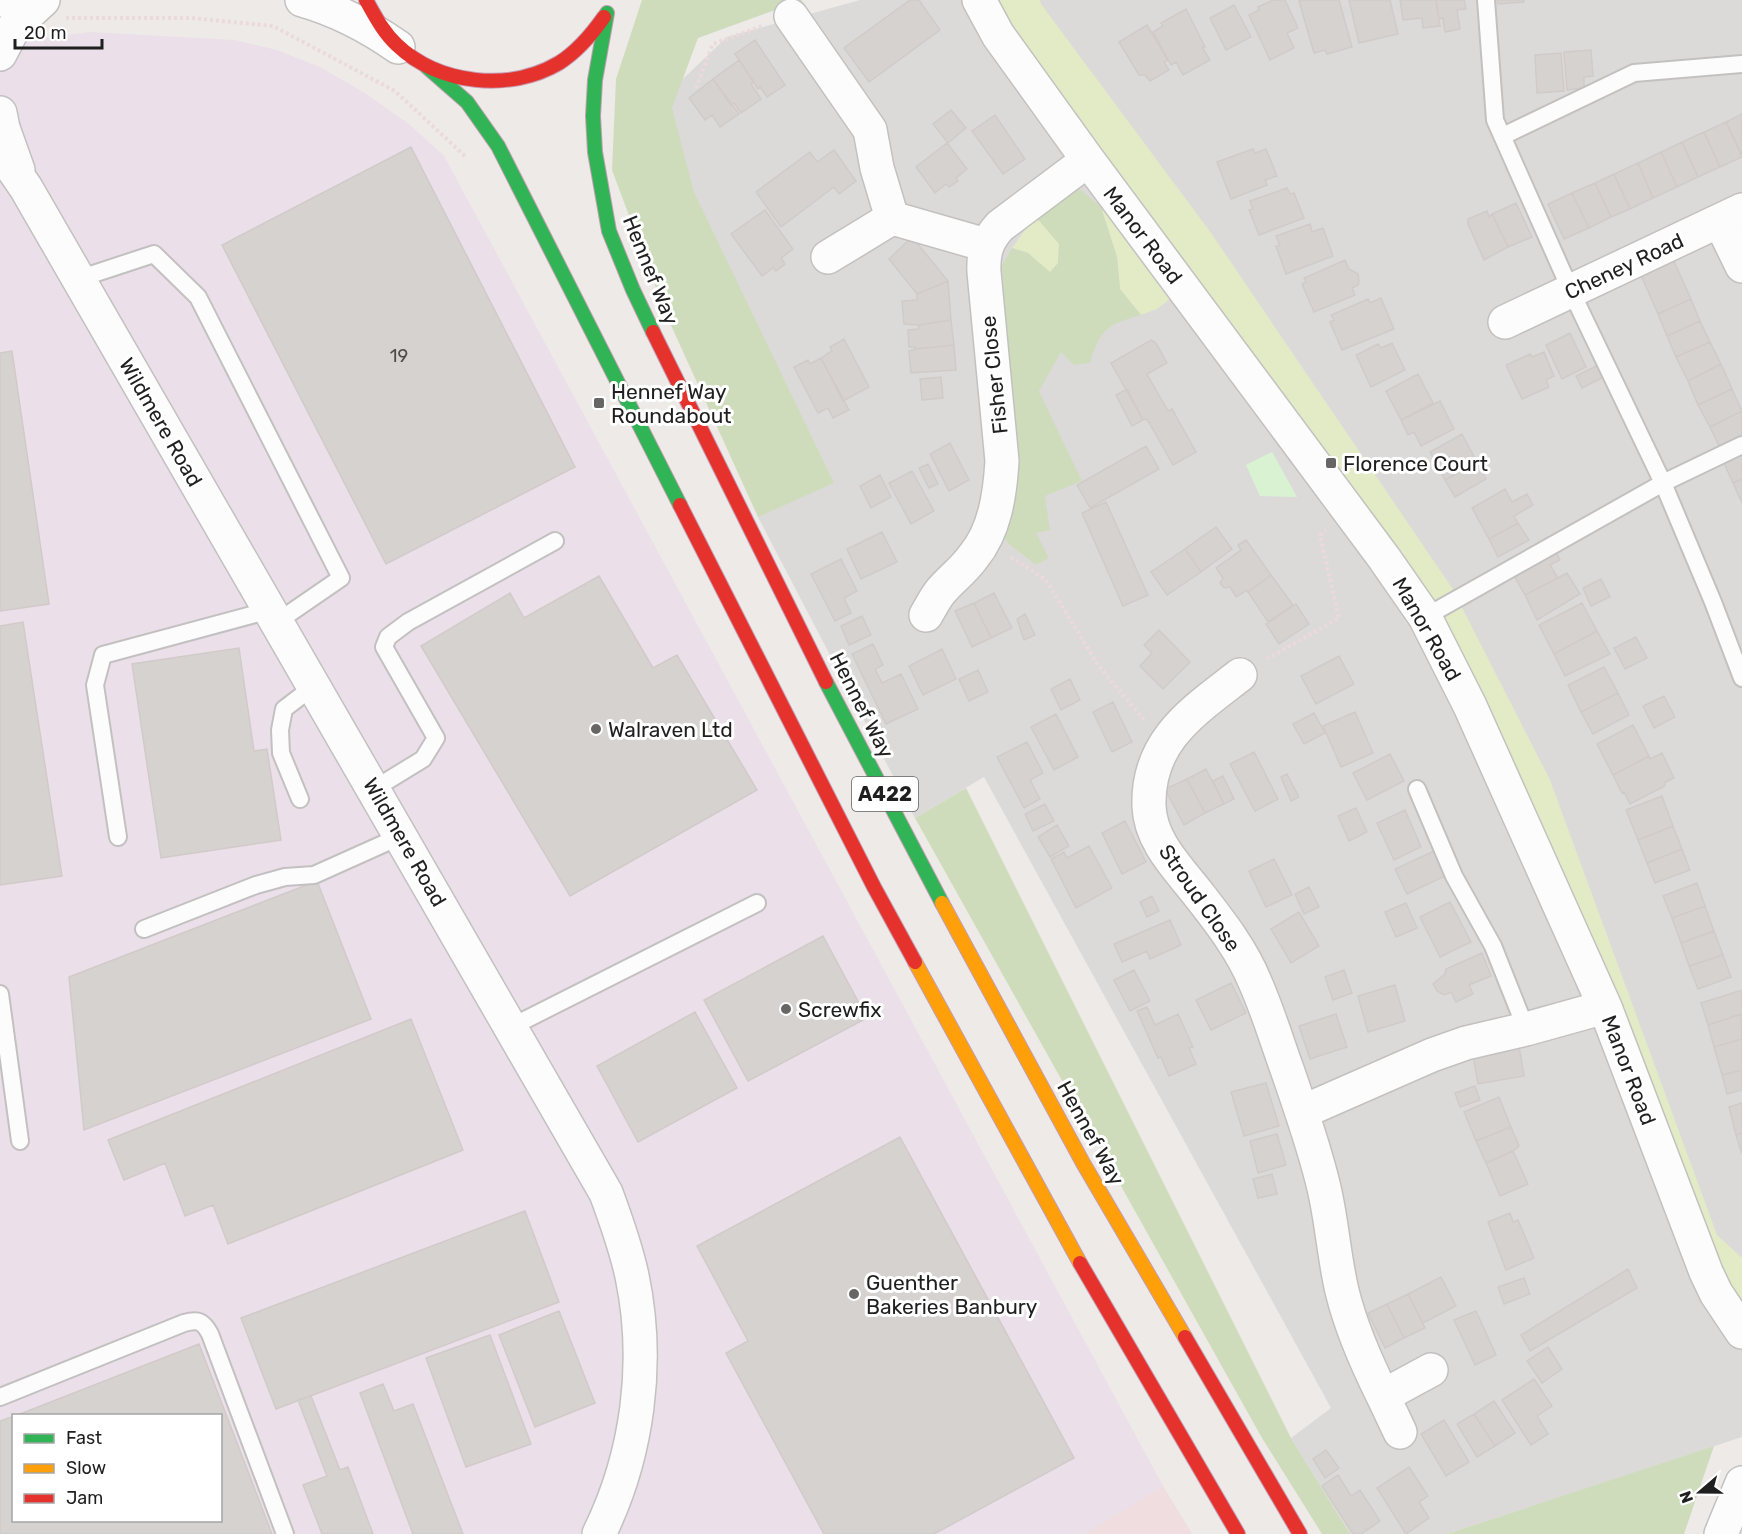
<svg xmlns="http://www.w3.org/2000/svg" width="1742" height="1534" font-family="Rubik,sans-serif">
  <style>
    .residential { fill: #dcdad9 }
    .commercial { fill: #efdde0 }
    .industrial { fill: #ebdfe9; fill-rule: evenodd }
    .grass { fill: #e2ebc5 }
    .forest { fill: #cedcbc }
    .park { fill: #d9f3d2 }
    .building { fill: #d6d2d0; stroke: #d0cbc9; stroke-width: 1.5 }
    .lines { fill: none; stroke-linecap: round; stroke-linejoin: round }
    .lane-casing { stroke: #c3c1c0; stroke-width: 20 }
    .street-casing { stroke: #c3c1c0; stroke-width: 36 }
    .fast-casing { stroke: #c49db2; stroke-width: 16 }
    .slow-casing { stroke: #c49db2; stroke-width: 16 }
    .jam-casing { stroke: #c49db2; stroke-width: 16 }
    .path { stroke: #ebd9db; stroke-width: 4; stroke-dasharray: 3 3; stroke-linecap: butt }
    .lane { stroke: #fcfcfc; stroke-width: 16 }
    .street { stroke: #fcfcfc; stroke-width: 33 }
    .fast { stroke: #30b455; stroke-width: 14 }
    .slow { stroke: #ff9f0a; stroke-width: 14 }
    .jam { stroke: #e5322d; stroke-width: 14 }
    .poi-dot { fill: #676665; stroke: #fff; stroke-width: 2 }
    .labels { text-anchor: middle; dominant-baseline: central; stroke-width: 6; stroke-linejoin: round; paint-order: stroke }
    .number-label { font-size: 18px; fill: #4d4c4b }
    .shield { fill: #fff; stroke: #626262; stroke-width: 1.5 }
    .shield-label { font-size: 20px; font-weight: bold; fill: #1f1f1f }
    .street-label { font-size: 21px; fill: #1f1f1f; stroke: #fff }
    .poi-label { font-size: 21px; fill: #1f1f1f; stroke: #fff; text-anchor: start }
  </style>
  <rect width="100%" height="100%" fill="#edeae8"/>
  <path class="residential" d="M860 0H1742V1437L1447 1534H1350L1291 1438 1331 1408 984 777 915 818 758 517 649 111 727 37Z"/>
  <path class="commercial" d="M1163 1486 1192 1534H1084Z"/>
  <path class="industrial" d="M90 32 234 40 277 50 322 68 368 95 410 125 444 156 1163 1486 1084 1534H0V43ZM14 1416H220V1520H14Z"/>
  <path class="grass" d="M1000 0H1040L1041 4 1211 233 1452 588 1550 780 1717 1235 1742 1258V1300L1724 1286 1424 604 1008 32Z
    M1101 207 1123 232 1171 298 1157 309 1141 315 1120 289 1117 257Z
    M1035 216 1059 243 1058 263 1050 273 1028 253 1012 248Z"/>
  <path class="forest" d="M642 0H803L698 38 672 108 694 192 834 483 758 517 665 312 612 170 616 79Z
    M1062 186 1081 190 1101 207 1117 257 1120 289 1141 315C1107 325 1101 328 1090 363L1074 365 1061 352 1039 391 1082 481 1045 496 1050 530 1036 533 1049 558 1036 565 1009 544 1004 537 1005 526 1012 512 1017 479 1002 265 1012 248 1028 253 1050 272 1058 263 1059 244 1035 216Z
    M966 788 1291 1438 1350 1534H1322L1262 1438 915 818Z
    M1714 1446 1684 1534H1447Z"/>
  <path class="park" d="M1272 452 1297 497 1260 496 1246 465Z"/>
  <path class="building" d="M910 0H919L940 30 869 82 844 48Z
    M1273 0H1285L1298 28 1287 33 1294 48 1270 60 1249 15 1259 10 1258 7Z
    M1304 0H1339L1352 47 1327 54 1325 50 1314 53 1299 1Z
    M1349 0H1390L1398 34 1359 43Z
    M1400 0H1436L1440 26 1423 28 1422 18 1403 20Z
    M1436 0H1464L1466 9 1457 10 1460 29 1445 32 1443 18 1439 19Z
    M1497 0H1524V2L1498 4Z
    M1234 5 1251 37 1226 50 1210 18Z
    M1186 9 1205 47H1202L1210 60 1183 75 1176 62 1171 65 1153 32 1163 26 1161 23Z
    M1147 25 1168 60 1164 62 1169 70 1150 81 1145 75H1139L1119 42Z
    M755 40 785 85 767 97 760 87 758 89 735 54Z
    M1591 50 1593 76 1584 77V88L1567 90 1564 52Z
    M1561 53 1564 91 1537 93 1535 55Z
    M739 60 754 82 751 84 761 99 741 113 734 103 731 105 713 79Z
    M713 79 739 114 720 127 712 115 705 120 689 98Z
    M951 110 966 128 948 143 933 124Z
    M1742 114V155L1726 122Z
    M995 115 1025 159 1003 174 972 131Z
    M1726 122 1742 157 1720 167 1704 132Z
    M1704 132 1720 167 1698 177 1682 142Z
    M1682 142 1698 177 1677 187 1661 152Z
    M947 143 967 169 956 178 958 181 949 187 946 184 935 193 916 167Z
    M411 147 575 467 386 564 222 245Z
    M1253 149 1255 153 1266 149 1277 176 1265 180 1267 185 1231 199 1217 162Z
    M834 150 856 181 839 194 834 187 781 227 756 192 810 152 817 162Z
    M1661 152 1677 187 1653 198 1638 163Z
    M1638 163 1653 198 1630 209 1614 174Z
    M1614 174 1630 209 1611 217 1595 183Z
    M1595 183 1611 217 1589 228 1572 193Z
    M1287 188 1290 194 1294 193 1304 218 1259 235 1249 210 1253 209 1250 201Z
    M1572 193 1589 228 1564 239 1548 204Z
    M1516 203 1532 237 1508 247 1492 214Z
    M765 210 793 249 781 258 785 264 776 271 773 268 762 276 731 234Z
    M1487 211 1489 217 1492 214 1508 247 1484 260 1468 224V219Z
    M1310 224 1312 232 1323 228 1333 256 1286 274 1276 246H1280L1276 236Z
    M912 237 948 281 917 294 889 259Z
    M1672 257 1691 299 1658 314 1639 271Z
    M1345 260 1349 269 1358 274 1359 282 1358 285 1352 288 1355 295 1314 312 1302 284 1306 282 1304 278Z
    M948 281 951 320 919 325 904 324 902 301 917 300V294Z
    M1381 298 1394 329 1342 350 1330 322 1334 320 1331 315 1368 299 1370 303Z
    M1691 299 1700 321 1667 336 1658 314Z
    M951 320 954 345 915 349V347H909L908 330 918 329 919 325Z
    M1700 321 1710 342 1676 357 1667 336Z
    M1570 333 1586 367 1562 379 1546 345Z
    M844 339 869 387 843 401 821 358 832 351 830 347Z
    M1151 340 1156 343 1167 363 1147 374 1168 411 1172 409 1196 452 1173 465 1147 419 1143 420 1111 363Z
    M1710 342 1721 364 1688 381 1676 357Z
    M1392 343 1405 370 1371 387 1356 355 1378 344 1381 348Z
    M954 345 956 370 911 373 909 351 915 349Z
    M12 351 49 604 0 611V353Z
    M1544 352 1554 376 1546 380 1549 387 1522 399 1506 365 1530 354 1532 357Z
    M821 358 849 410 833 418 828 408 818 413 794 367 808 360 810 364Z
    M1721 364 1732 389 1698 405 1688 381Z
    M1598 365 1604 377 1582 388 1576 376Z
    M1418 374 1433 403 1401 420 1386 391Z
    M941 377 943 398 922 400 920 379Z
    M1127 389 1143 420 1132 426 1116 395Z
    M1732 389 1742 411 1710 427 1698 405Z
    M1440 401 1454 429 1421 446 1414 432 1408 435 1401 420Z
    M1742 411V437L1720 448 1710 427Z
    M1462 434 1477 462 1445 480 1430 452Z
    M950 443 969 480 949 491 930 454Z
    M1146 446 1159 469 1090 508 1077 485Z
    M1742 452V479L1733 483 1723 461Z
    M1477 462 1486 479 1455 497 1445 480Z
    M928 464 938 484 929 488 919 468Z
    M912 471 934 511 911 524 889 483Z
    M880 475 891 497 871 508 860 486Z
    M1742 479V503L1733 483Z
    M1505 489 1512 502 1527 494 1533 505 1514 516 1518 523 1489 539 1472 508Z
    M1106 502 1148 595 1123 606 1082 513Z
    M1518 523 1529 540 1498 557 1489 539Z
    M1216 527 1232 549 1201 572 1185 549Z
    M882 532 897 562 861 579 847 549Z
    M1246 540 1271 575 1248 592 1247 590 1236 597 1230 587 1224 588 1220 583 1223 578 1216 568 1241 550 1238 545Z
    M1185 549 1201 572 1167 595 1151 572Z
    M1554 549 1560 560 1550 565 1558 578 1525 595 1512 572Z
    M841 559 857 591 844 598 851 613 835 621 811 574Z
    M1567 573 1580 594 1537 620 1525 595Z
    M1271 575 1293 605 1268 622 1248 592Z
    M599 576 653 668 677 655 757 790 570 896 421 646 510 593 524 618Z
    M1601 579 1610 597 1591 606 1583 588Z
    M994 593 1012 628 991 638 974 603Z
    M974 603 991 638 972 647 955 611Z
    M1582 603 1597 631 1554 654 1539 625Z
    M1296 604 1309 624 1279 644 1266 624Z
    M1025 614 1035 635 1024 640 1017 619Z
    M862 616 871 635 849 645 841 626Z
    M23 622 62 876 0 885V626Z
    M1159 630 1190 662 1163 689 1140 666 1152 653 1144 645Z
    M1597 631 1610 654 1565 676 1554 654Z
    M1636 637 1647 658 1625 669 1614 648Z
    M873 644 883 665 875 669 882 683 901 674 918 709 886 724 852 654Z
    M239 648 254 751 267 749 281 840 161 858 132 664Z
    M942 649 956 679 923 695 909 666Z
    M1339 656 1354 684 1316 704 1301 676Z
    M1604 667 1618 693 1581 712 1568 685Z
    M978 670 988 692 969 701 959 679Z
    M1070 679 1080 700 1061 710 1051 689Z
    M1618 693 1629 715 1593 734 1581 712Z
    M1664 696 1675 717 1654 728 1643 706Z
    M1113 702 1132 742 1112 752 1093 712Z
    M1355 712 1373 753 1341 767 1323 726Z
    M1314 713 1325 733 1304 744 1293 724Z
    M1056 714 1078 757 1054 770 1031 727Z
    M1633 725 1649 756 1613 775 1597 744Z
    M1027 742 1043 773 1030 780 1040 799 1024 808 997 757Z
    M1254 752 1278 799 1255 811 1230 764Z
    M1662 753 1674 778 1664 783 1665 786 1630 804 1624 792 1622 793 1613 775 1649 756 1650 759Z
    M1390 754 1404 781 1367 800 1353 773Z
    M1206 769 1224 804 1205 813 1187 779Z
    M1287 774 1299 797 1291 801 1281 777Z
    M1223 776 1234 799 1224 804 1213 781Z
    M1187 779 1205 813 1184 825 1165 789Z
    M1662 796 1673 826 1638 840 1626 810Z
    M1045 804 1054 821 1033 831 1025 814Z
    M1356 808 1367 832 1349 841 1338 816Z
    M1405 810 1421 847 1394 860 1377 823Z
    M1125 821 1146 862 1122 874 1102 833Z
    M1057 825 1069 846 1050 857 1038 837Z
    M1673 826 1682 849 1647 863 1638 840Z
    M1089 846 1112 888 1076 908 1051 859 1064 852 1067 858Z
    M1682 849 1690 870 1655 883 1647 863Z
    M1434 851 1445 876 1407 894 1395 869Z
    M1274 859 1292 895 1266 907 1249 871Z
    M317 881 371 1019 84 1130 69 977Z
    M1697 883 1705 906 1672 918 1663 896Z
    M1309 887 1319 907 1304 914 1295 894Z
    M1152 896 1159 911 1147 917 1140 902Z
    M1450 902 1471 942 1440 957 1420 917Z
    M1406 903 1417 928 1396 937 1385 912Z
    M1705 906 1714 931 1681 943 1672 918Z
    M1299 912 1319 946 1291 963 1271 929Z
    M1170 920 1181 945 1150 959 1147 951 1122 962 1114 944Z
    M1714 931 1723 955 1689 966 1681 943Z
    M823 936 867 1018 748 1081 704 1000Z
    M1482 953 1491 976 1469 985 1473 994 1456 1002 1451 992 1444 995 1437 991 1433 984 1445 974 1446 969Z
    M1723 955 1731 977 1698 989 1689 966Z
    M1134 970 1150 1001 1130 1011 1114 980Z
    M1344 970 1352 993 1333 1000 1325 977Z
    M1231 983 1246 1013 1211 1030 1196 1000Z
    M1395 985 1405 1021 1368 1032 1358 996Z
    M1742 990V1014L1708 1025 1701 1003Z
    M1147 1007 1155 1025 1178 1014 1193 1047 1189 1048 1196 1064 1169 1076 1161 1057 1158 1058 1137 1011Z
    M695 1012 737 1088 638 1142 597 1066Z
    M1336 1014 1347 1047 1310 1059 1299 1026Z
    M1741 1014 1742 1039 1714 1047 1708 1025Z
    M411 1019 463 1150 228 1244 213 1205 185 1216 165 1163 124 1180 108 1140Z
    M1742 1039V1070L1722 1075 1714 1047Z
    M1519 1046 1524 1076 1478 1084 1473 1054Z
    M1742 1070V1090L1727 1094 1722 1075Z
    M1266 1083 1279 1126 1244 1136 1231 1092Z
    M1475 1086 1480 1100 1460 1107 1455 1093Z
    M1499 1097 1511 1127 1476 1141 1464 1112Z
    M1742 1103V1133L1736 1135 1729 1107Z
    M1511 1127 1519 1146 1513 1151 1486 1163 1476 1141Z
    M1742 1133V1154L1736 1135Z
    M1277 1134 1286 1165 1258 1173 1250 1141Z
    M900 1137 1074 1458 934 1534H824L726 1353 748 1341 697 1246Z
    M1513 1151 1528 1184 1500 1196 1486 1163Z
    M1272 1174 1277 1194 1258 1198 1253 1179Z
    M525 1211 559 1302 276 1409 241 1318Z
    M1510 1213 1513 1222 1518 1220 1534 1258 1506 1270 1488 1222Z
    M1628 1269 1637 1288 1530 1351 1521 1335Z
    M1441 1277 1456 1306 1423 1323 1408 1294Z
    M1524 1278 1530 1294 1504 1304 1498 1287Z
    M1408 1294 1425 1328 1404 1338 1387 1304Z
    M1387 1304 1404 1338 1385 1348 1368 1313Z
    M559 1311 595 1403 535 1427 499 1335Z
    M1476 1311 1496 1355 1475 1365 1454 1320Z
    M490 1335 531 1444 466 1467 426 1358Z
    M199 1344 272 1534H0V1421L14 1416V1520H220V1416H15Z
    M1548 1347 1562 1369 1542 1383 1527 1361Z
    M1534 1379 1552 1406 1537 1416 1548 1434 1531 1445 1502 1400Z
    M383 1384 394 1411 413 1404 463 1534H413L360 1393Z
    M311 1396 340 1470 348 1467 373 1534H322L303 1485 327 1476 298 1400Z
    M1494 1401 1515 1433 1495 1446 1474 1414Z
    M1474 1414 1495 1446 1477 1457 1457 1424Z
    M1444 1420 1469 1462 1446 1476 1421 1434Z
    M1326 1450 1339 1468 1325 1478 1313 1459Z
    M1409 1467 1428 1496 1419 1502 1429 1518 1406 1534 1377 1488Z
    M1338 1475 1351 1496 1360 1490 1380 1521 1361 1534H1353L1322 1486Z"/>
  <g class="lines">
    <g class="lane-casing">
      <path id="lane" d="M1486 0 1495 120 1571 291 1663 483 1713 602 1742 678
        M1503 136 1634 73 1742 64
        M78 279 154 254 198 297 341 578 277 622
        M1425 617 1663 483 1742 445
        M374 789 423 759 436 738 384 647 388 637 408 622 555 541
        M1417 789 1454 876 1493 946 1526 1029
        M300 799 281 753 280 730 284 709 314 686
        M118 837 95 685 103 655 270 610
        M144 929 256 885 285 877 314 875 401 836
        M0 994 20 1141
        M511 1027 757 903
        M0 1397 184 1323C198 1319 203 1321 210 1334L285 1534"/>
    </g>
    <g class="street-casing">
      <path id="street" d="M0 0H4
        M302 0C337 10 368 26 398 47
        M979 0 998 35 1088 160 1384 558 1425 617 1470 706 1605 1007 1706 1272 1716 1293 1742 1332
        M791 16 870 130 877 168 892 218
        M0 54 14 27 43 0
        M0 113 3 128 18 170
        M0 150 26 188 606 1193C616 1220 626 1248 632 1276 650 1362 638 1455 599 1534
        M1720 221 1742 266
        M828 257 892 218 986 245
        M1505 322 1742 210
        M926 615C931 607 935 598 941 591 951 579 964 570 973 557 995 531 1000 494 1002 461L984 272C983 253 987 240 1000 226L1088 160
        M1240 675C1194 711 1147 740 1149 806 1150 841 1178 868 1199 895 1220 922 1242 950 1255 982 1268 1011 1277 1042 1288 1072 1301 1110 1315 1149 1324 1188 1332 1222 1334 1257 1342 1291 1351 1328 1366 1362 1383 1396L1431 1370
        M1302 1112 1432 1055 1466 1043 1526 1029 1605 1007
        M1383 1396 1400 1432
        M1721 1534 1742 1483"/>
    </g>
    <g class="fast-casing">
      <path id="fast" d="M607 13 595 80 593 116 595 152 609 231 633 290 653 332
        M427 67 467 102 498 146 680 505
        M826 682 942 903"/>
    </g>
    <g class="slow-casing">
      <path id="slow" d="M942 903 1083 1163 1185 1337
        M915 962 1080 1263"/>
    </g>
    <g class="jam-casing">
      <path id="jam" d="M366 0C375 16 383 32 397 45 439 85 510 92 559 63 578 51 592 34 604 17
        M653 332 826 682
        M680 505 874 887 915 962
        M1080 1263 1238 1534
        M1185 1337 1300 1534"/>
    </g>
    <path class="path" d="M66 18H191L273 26 395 91 466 157
      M696 88 713 44 762 26
      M1011 557 1046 580 1098 665 1145 721
      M1267 659 1339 618 1320 535 1326 530"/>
    <use href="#lane" class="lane"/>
    <use href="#street" class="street"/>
    <use href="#fast" class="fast"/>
    <use href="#slow" class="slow"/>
    <use href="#jam" class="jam"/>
  </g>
  <g class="poi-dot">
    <rect x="593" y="397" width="12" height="12" rx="3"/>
    <rect x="1325" y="457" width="12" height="12" rx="3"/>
    <circle cx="596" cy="729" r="6"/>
    <circle cx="786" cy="1009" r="6"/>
    <circle cx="854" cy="1294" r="6"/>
  </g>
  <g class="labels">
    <g class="number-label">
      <text x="399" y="356">19</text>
    </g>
    <rect class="shield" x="852" y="777" width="66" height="34" rx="4.5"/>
    <g class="shield-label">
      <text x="885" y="794">A422</text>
    </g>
    <g class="street-label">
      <text transform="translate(1143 235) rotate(53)">Manor Road</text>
      <text transform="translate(1624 266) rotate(-25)">Cheney Road</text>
      <text transform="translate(651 270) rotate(68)">Hennef Way</text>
      <text transform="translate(994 375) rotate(-96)">Fisher Close</text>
      <text transform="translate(161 422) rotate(60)">Wildmere Road</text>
      <text transform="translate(1427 629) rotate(60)">Manor Road</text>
      <text transform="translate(862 705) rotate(63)">Hennef Way</text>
      <text transform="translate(405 842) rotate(60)">Wildmere Road</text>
      <text transform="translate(1200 898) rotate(55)">Stroud Close</text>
      <text transform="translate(1629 1070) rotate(69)">Manor Road</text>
      <text transform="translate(1091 1133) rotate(61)">Hennef Way</text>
    </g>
    <g class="poi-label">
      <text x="611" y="391">Hennef Way<tspan x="611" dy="24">Roundabout</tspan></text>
      <text x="1343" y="463">Florence Court</text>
      <text x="608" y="729">Walraven Ltd</text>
      <text x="798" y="1009">Screwfix</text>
      <text x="866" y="1282">Guenther<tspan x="866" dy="24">Bakeries Banbury</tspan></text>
    </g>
  </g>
  <rect x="12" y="1414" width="210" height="108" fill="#ffffff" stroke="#a5a5a5" stroke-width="1.5"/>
  <rect x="24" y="1434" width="30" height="9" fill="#30b455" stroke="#a5a5a5" stroke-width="1.5"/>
  <text x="66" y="1444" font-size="18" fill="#1f1f1f">Fast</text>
  <rect x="24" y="1464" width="30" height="9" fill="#ff9f0a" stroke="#a5a5a5" stroke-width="1.5"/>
  <text x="66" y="1474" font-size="18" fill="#1f1f1f">Slow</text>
  <rect x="24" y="1494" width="30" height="9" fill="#e5322d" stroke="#a5a5a5" stroke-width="1.5"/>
  <text x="66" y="1504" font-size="18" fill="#1f1f1f">Jam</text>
  <g transform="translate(1700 1492) rotate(250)" stroke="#ffffff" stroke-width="4.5" paint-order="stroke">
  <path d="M0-4.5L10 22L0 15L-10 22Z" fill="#1f1f1f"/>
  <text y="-9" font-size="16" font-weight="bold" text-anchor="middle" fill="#1f1f1f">N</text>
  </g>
  <path d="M15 39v9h87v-9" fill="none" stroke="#1f1f1f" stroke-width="3"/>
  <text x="24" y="39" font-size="18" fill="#1f1f1f" stroke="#ffffff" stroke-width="4.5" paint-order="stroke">20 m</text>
</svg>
